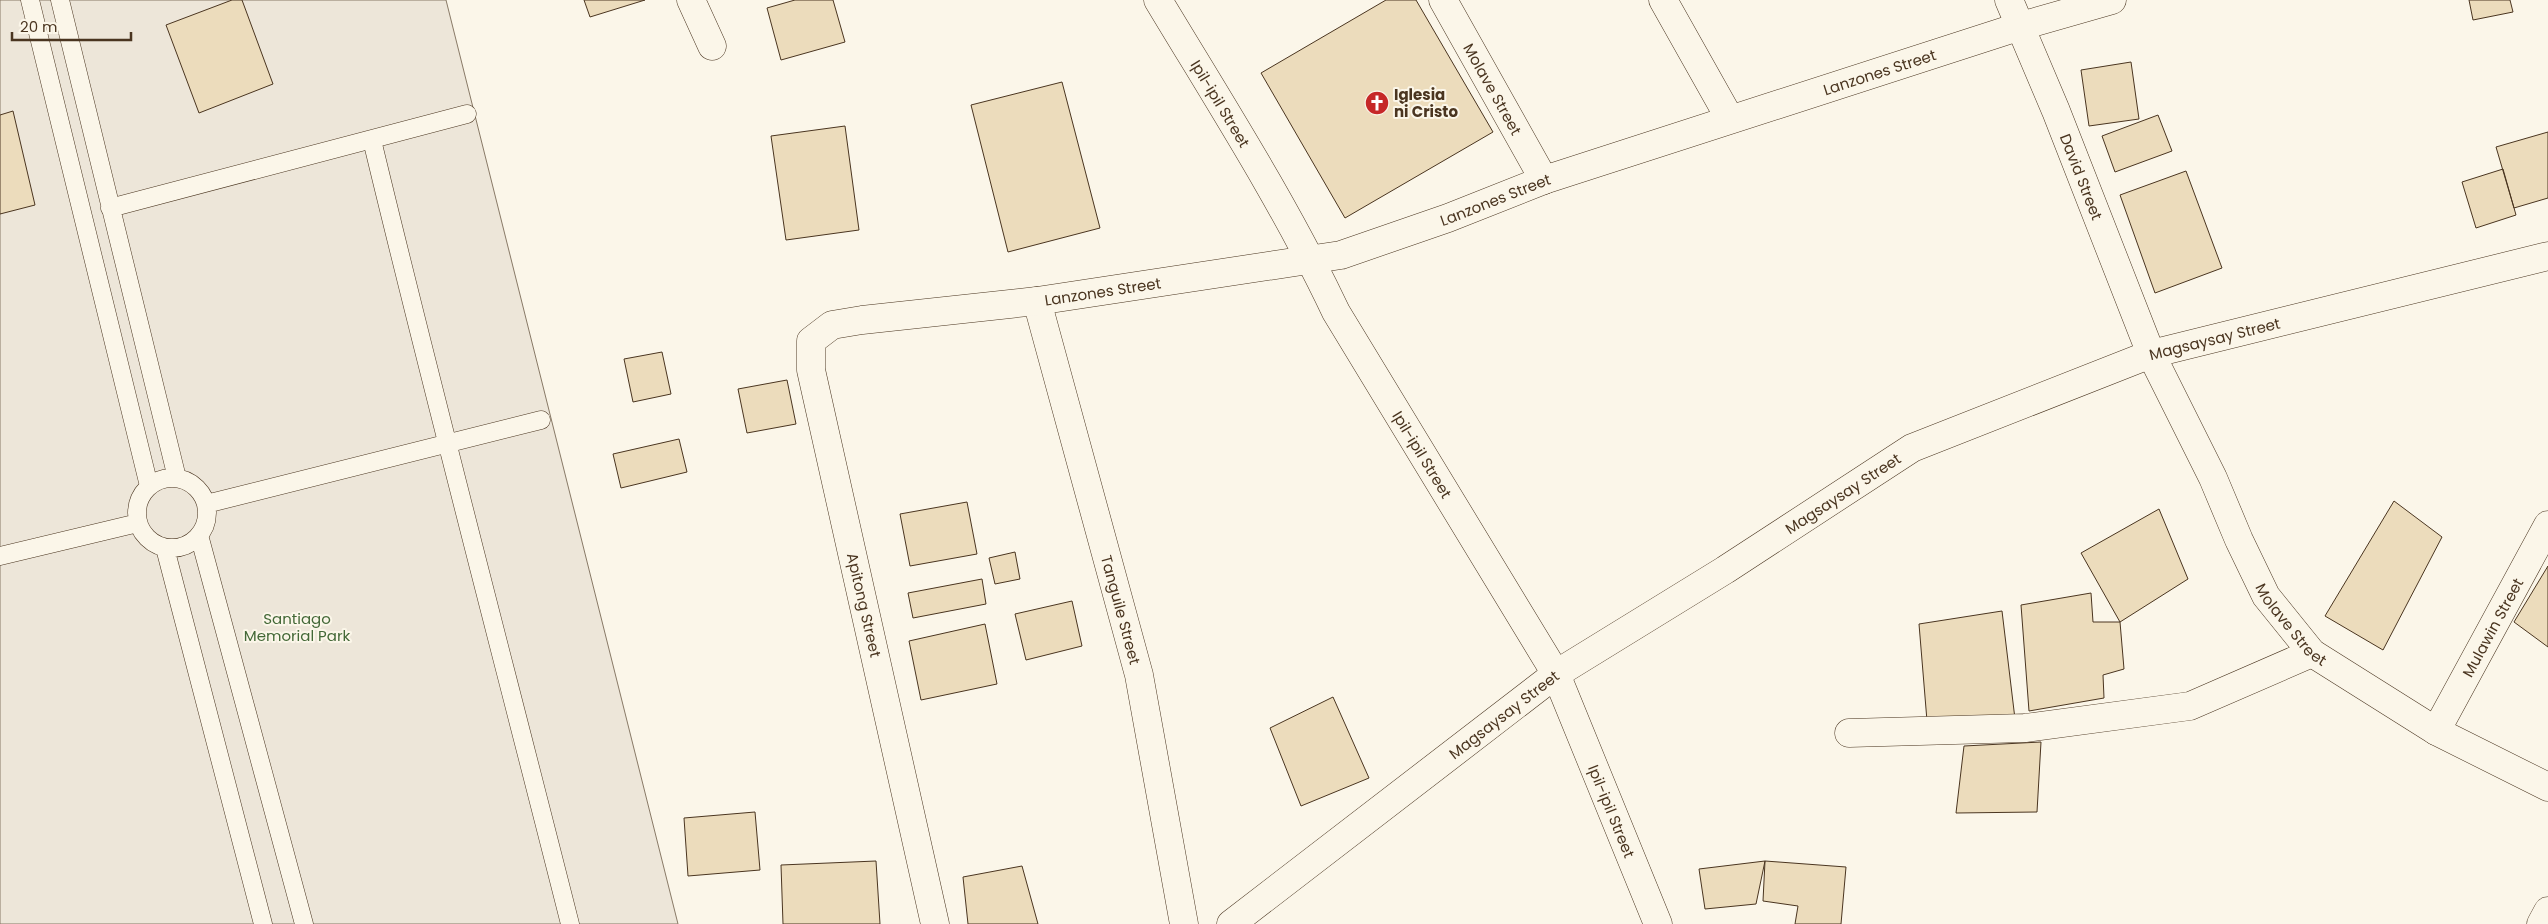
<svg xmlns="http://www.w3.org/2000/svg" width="2548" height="924" font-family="Poppins,sans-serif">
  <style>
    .green { fill: #ede6d9; stroke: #887966 }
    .building { fill: #ecdcbc; stroke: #4a3520 }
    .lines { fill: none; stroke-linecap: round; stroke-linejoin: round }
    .lane-casing { stroke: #4a3520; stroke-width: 19 }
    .street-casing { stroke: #4a3520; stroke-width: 29 }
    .secondary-casing { stroke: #4a3520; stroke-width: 29 }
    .lane { stroke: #fbf6e9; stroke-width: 18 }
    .street { stroke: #fbf6e9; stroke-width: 28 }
    .secondary { stroke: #fbf6e9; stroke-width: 28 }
    .labels { text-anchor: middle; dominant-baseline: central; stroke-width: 4; stroke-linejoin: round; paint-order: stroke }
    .street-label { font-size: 15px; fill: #4a3520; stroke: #fbf6e9 }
    .poi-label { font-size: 15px; font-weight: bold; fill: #4a3520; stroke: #fbf6e9; text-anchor: start }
    .park-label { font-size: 15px; fill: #436837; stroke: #fbf6e9 }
  </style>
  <rect width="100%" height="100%" fill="#fbf6e9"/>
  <path class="green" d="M0 0H446L678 924H0Z"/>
  <path class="building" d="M232 0H242L273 84 199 113 166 25Z
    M584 0H645L590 17Z
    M795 0H833L845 42 781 60 767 8Z
    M1386 0H1416L1493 132 1345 218 1261 73Z
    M2469 0H2510L2513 12 2473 20Z
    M2131 62 2139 119 2089 126 2081 70Z
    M1062 82 1100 228 1008 252 971 105Z
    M13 111 35 205 0 214V115Z
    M2158 115 2172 151 2115 172 2102 136Z
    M845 126 859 230 786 240 771 136Z
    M2548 132V198L2514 208 2496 147Z
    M2503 169 2516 215 2476 228 2462 182Z
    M2186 171 2222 268 2155 293 2120 195Z
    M662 352 671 394 633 402 624 359Z
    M787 380 796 424 747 433 738 389Z
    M679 439 687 472 621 488 613 454Z
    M2394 501 2442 537 2383 650 2325 616Z
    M967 502 977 554 910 566 900 514Z
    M2159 509 2188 579 2120 622 2081 553Z
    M1015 552 1020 579 995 584 989 558Z
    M2548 566V647L2514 622Z
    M982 579 986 604 913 618 908 593Z
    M2091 593 2093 622H2120L2124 669 2103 675 2104 698 2029 711 2021 605Z
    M1072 601 1082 646 1026 660 1015 614Z
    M2002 611 2015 719 1927 721 1919 624Z
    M985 624 997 684 921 700 909 641Z
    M1333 697 1369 778 1301 806 1270 728Z
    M2041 742 2037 812 1956 813 1964 746Z
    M755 812 760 870 688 876 684 818Z
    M876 861 880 924H783L781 865Z
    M1765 861 1846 867 1841 924H1795L1798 906 1763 901Z
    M1765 861 1756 904 1705 909 1699 869Z
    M1022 866 1038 924H968L963 877Z"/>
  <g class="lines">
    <g class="lane-casing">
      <path id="lane" d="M30 0 149 486
        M60 0 177 478
        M372 140C435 402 504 663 570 924
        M110 208 467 114
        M137 513a35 35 0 1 1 70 0a35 35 0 1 1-70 0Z
        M206 504 541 420
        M199 535 304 924
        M165 548 263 924
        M0 556 138 523"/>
    </g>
    <g class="street-casing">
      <g id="street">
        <path d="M691 0 712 46"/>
        <path d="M1663 0 1730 119"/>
        <path d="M2021 26 2112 0"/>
        <path id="s1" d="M1037 301 1139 675 1184 924"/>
        <path id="s2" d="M2151 354 2213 478 2239 540 2266 596 2312 653 2436 731 2548 787"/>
        <path id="s3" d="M2436 731 2548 525"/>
        <path d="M1849 733 2025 728 2190 706 2312 653"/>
        <path d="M2541 924 2548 911"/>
      </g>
    </g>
    <g class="secondary-casing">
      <g id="secondary">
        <path id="s4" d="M1158 0C1220 103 1285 204 1336 312L1556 674 1658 924"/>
        <path id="s5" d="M1443 0 1544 180"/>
        <path id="s6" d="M2009 0 2056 111 2151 354"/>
        <path id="s7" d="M935 924 811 370V341L832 325 862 320 1037 301 1341 255 1448 218 1544 180 2021 26"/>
        <path id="s8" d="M1231 924 1556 674 1725 570 1912 448 2151 354 2548 256"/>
      </g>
    </g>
    <use href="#lane" class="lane"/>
    <use href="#street" class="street"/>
    <use href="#secondary" class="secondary"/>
  </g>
  <defs>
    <g id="church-disc" transform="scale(1.25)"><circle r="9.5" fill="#c62828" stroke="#fbf6e9"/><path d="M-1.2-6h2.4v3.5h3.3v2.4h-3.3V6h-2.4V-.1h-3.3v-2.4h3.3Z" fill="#fff"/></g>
  </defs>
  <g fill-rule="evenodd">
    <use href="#church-disc" x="1377" y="103"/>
  </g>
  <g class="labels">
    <g class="street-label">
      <text stroke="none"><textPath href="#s7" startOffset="1706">Lanzones Street</textPath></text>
      <text stroke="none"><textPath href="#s5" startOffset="102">Molave Street</textPath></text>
      <text stroke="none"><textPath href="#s4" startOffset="121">Ipil-ipil Street</textPath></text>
      <text stroke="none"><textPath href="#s6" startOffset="191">David Street</textPath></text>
      <text stroke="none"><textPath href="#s7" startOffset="1301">Lanzones Street</textPath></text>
      <text stroke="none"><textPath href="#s7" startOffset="896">Lanzones Street</textPath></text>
      <text stroke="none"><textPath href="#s8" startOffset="1154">Magsaysay Street</textPath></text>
      <text stroke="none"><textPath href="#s4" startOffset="526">Ipil-ipil Street</textPath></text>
      <text stroke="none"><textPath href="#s8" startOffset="749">Magsaysay Street</textPath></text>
      <text transform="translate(864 605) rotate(77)">Apitong Street</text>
      <text stroke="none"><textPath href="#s1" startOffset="320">Tanguile Street</textPath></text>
      <text stroke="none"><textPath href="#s2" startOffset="306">Molave Street</textPath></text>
      <text stroke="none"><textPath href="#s3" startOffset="118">Mulawin Street</textPath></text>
      <text stroke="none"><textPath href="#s8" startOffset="344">Magsaysay Street</textPath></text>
      <text stroke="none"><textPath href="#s4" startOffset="931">Ipil-ipil Street</textPath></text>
    </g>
    <g class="poi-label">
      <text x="1394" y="94">Iglesia<tspan x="1394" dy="17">ni Cristo</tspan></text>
    </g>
    <g class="park-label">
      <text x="297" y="618">Santiago<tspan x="297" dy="17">Memorial Park</tspan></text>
    </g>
  </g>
  <path d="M12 32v8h119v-8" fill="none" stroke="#4a3520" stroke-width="2.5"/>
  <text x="20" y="32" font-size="15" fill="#4a3520" stroke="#fbf6e9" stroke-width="4" paint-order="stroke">20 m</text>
</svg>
